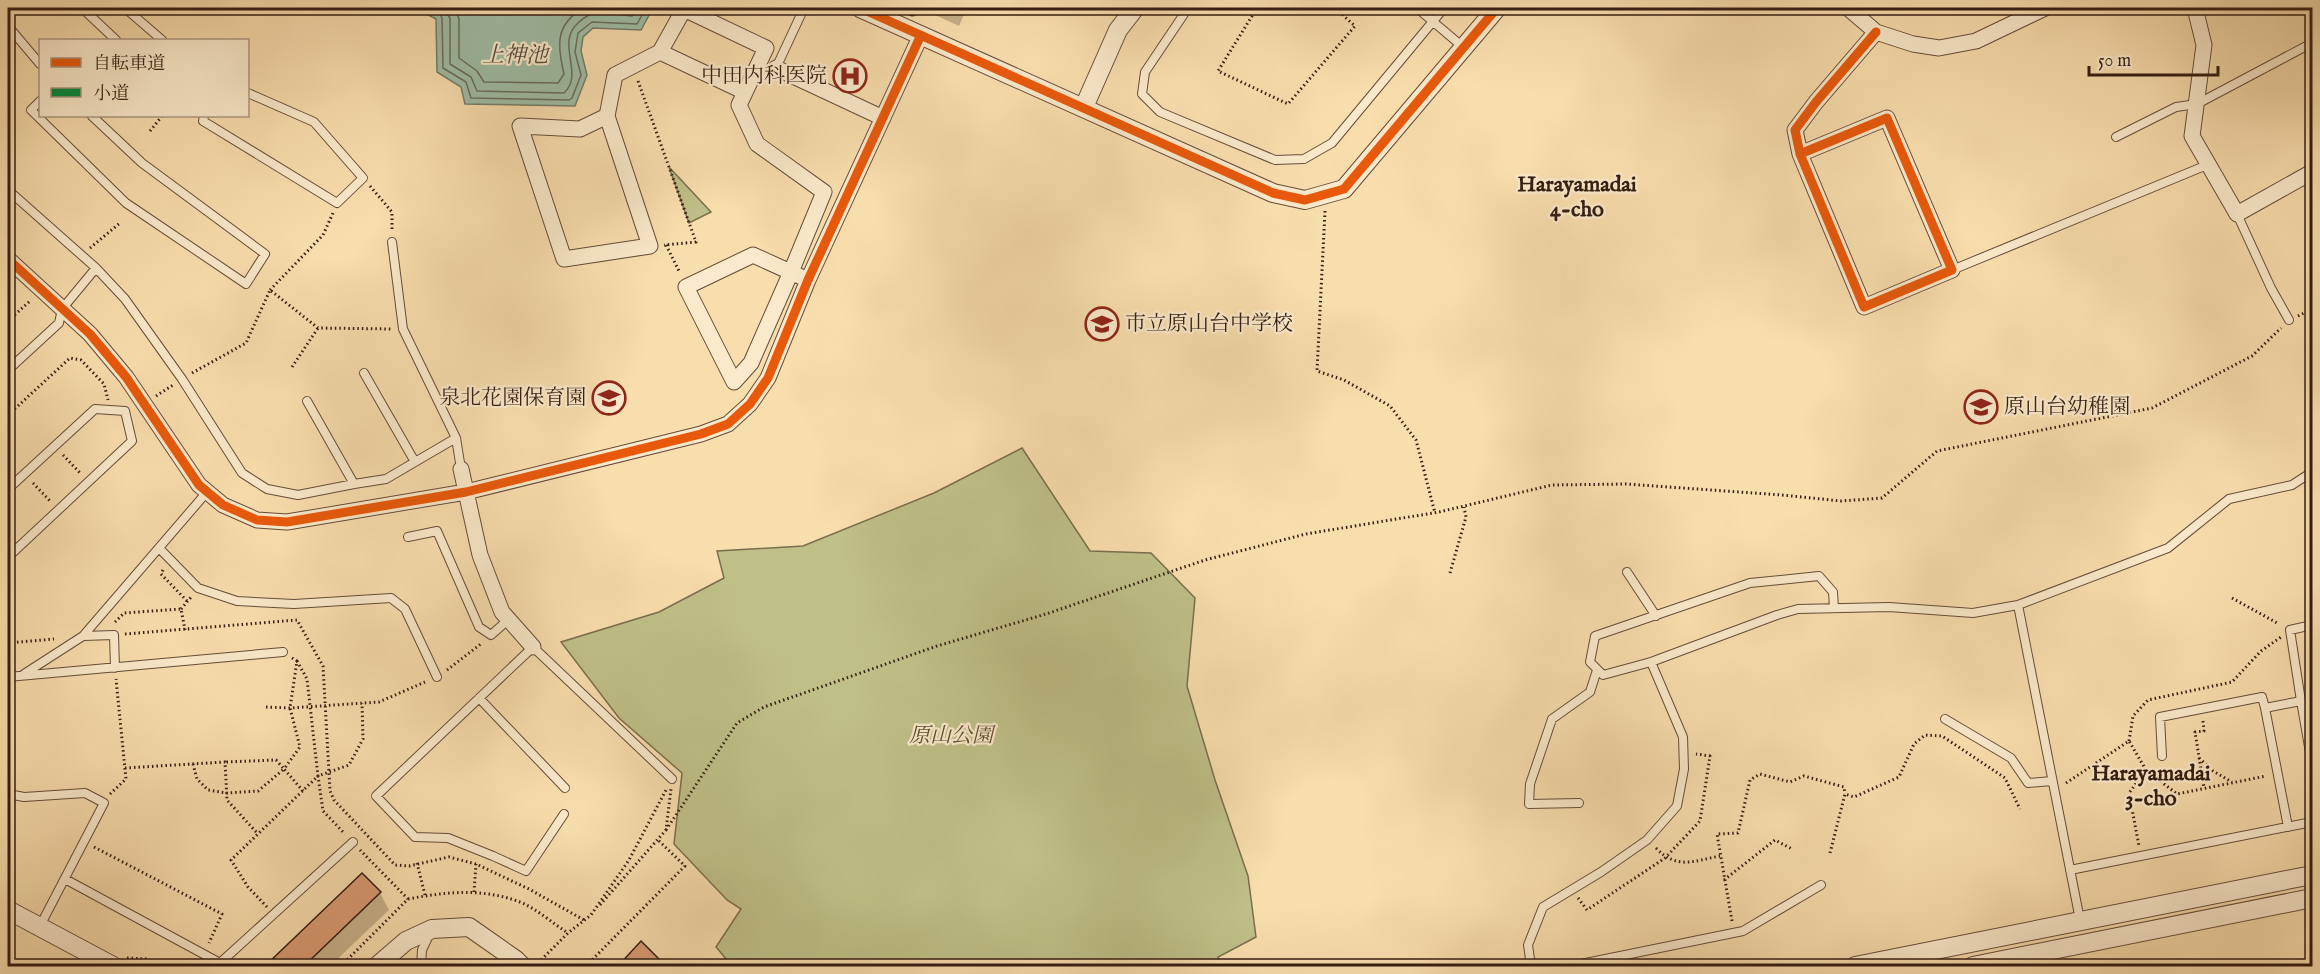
<svg xmlns="http://www.w3.org/2000/svg" width="2320" height="974" font-family="'IM FELL English','Noto Serif JP',serif">
  <style>
    .green { fill: #bfc088; stroke: #7a6e4d; stroke-width: 1.5 }
    .water { fill: #9fbda5; stroke: #747d6a; stroke-width: 1.5 }
    .shadow { fill: #0003 }
    .lines { fill: none; stroke-linecap: round; stroke-linejoin: round }
    .shore { stroke: #6a6d5c; stroke-width: 1.5 }
    .building { fill: #d99a73; stroke: #341d12; stroke-width: 1.5 }
    .service-casing { stroke: #654d39; stroke-width: 10 }
    .pedestrian-casing { stroke: #654d39; stroke-width: 13 }
    .minor-casing { stroke: #654d39; stroke-width: 17 }
    .tertiary-casing { stroke: #654d39; stroke-width: 20 }
    .path { stroke: #341d12; stroke-width: 3; stroke-dasharray: 1.5 3; stroke-linecap: butt }
    .service { stroke: #fae9ca; stroke-width: 8 }
    .pedestrian { stroke: #fae9ca; stroke-width: 10 }
    .minor { stroke: #fae9ca; stroke-width: 15 }
    .tertiary { stroke: #fae9ca; stroke-width: 18 }
    .quiet { stroke: #00873e; stroke-width: 8; stroke-dasharray: 15 8; stroke-linecap: butt }
    .cycleway-casing { stroke: #fae9ca; stroke-width: 13 }
    .cycleway { stroke: #e8590c; stroke-width: 9 }
    .labels { text-anchor: middle; dominant-baseline: central; stroke-width: 4.5; stroke-linejoin: round; paint-order: stroke }
    .poi-label { font-size: 21px; fill: #341d12; stroke: #fae9ca; text-anchor: end }
    .park-label { font-size: 21px; font-style: italic; fill: #5e4e35; stroke: #fae9ca }
    .water-label { font-size: 22px; font-style: italic; fill: #544d3e; stroke: #fae9ca }
    .neighbourhood-label { font-size: 22px; font-weight: bold; fill: #341d12; stroke: #fae9ca }
  </style>
  <rect width="100%" height="100%" fill="#f8ddad"/>
  <filter id="stains"><feTurbulence type="fractalNoise" baseFrequency=".00333" numOctaves="4"/><feColorMatrix values="0 0 0 0 .2 0 0 0 0 .09 0 0 0 0 .02 0 0 0 .5 -.17"/></filter>
  <radialGradient id="worn" r=".72"><stop offset=".6" stop-color="#630" stop-opacity="0"/><stop offset="1" stop-color="#630" stop-opacity=".3"/></radialGradient>
  <path class="green" d="M669 167 711 212 689 223Z
    M1022 448 1090 551 1151 553 1195 598 1187 686 1215 780 1248 876 1256 937 1218 957 1221 966H732L716 947 741 909 727 900 674 844 682 773 619 718 561 642 659 612 724 578 717 551 803 546 934 493Z"/>
  <path class="water" d="M415 8H653L641 30 593 28 583 37 581 51 587 75 575 106 465 104 461 87 437 72 436 19Z"/>
  <path class="shadow" d="M929 8H967L959 26 933 14Z
    M362 875 380 893 389 910 330 966H268Z
    M641 943 663 966H619Z"/>
  <g class="lines">
    <path class="shore" d="M428 8 440 14 442 18 443 68 466 82 471 98 569 100 572 98 581 75 575 52 578 33 592 22 637 24 646 8
      M443 8 450 18V64L471 77 477 91 564 93C585 74 555 43 578 23 581 20 585 17 589 15 601 11 619 15 632 16L638 8
      M455 8 459 19V58L477 71 484 82 558 83 564 74C557 45 555 24 584 8"/>
  </g>
  <path class="building" d="M362 873 381 892 304 966H265Z
    M641 941 666 966H618Z"/>
  <g class="lines">
    <g class="service-casing">
      <path id="service" d="M82 8 116 40
        M125 8 162 40
        M1188 8 1145 72 1142 94 1160 112 1275 160 1304 159 1332 143 1444 8
        M1417 8 1463 47
        M8 26 40 64
        M776 68 804 8
        M40 101 31 110 126 203 246 284 265 254 142 163 92 116
        M204 116 203 121 337 203 363 178 314 122 248 93
        M2116 137 2176 107 2197 104 2312 43
        M8 190 96 268
        M2237 214 2271 288 2289 320
        M392 242 403 329 456 438 461 469
        M1952 270 2207 165
        M8 370 59 323 62 309 96 268 125 299 182 379 242 473 267 489 298 495 354 484
        M364 373 415 462 456 438
        M307 401 354 484 386 479 415 462
        M8 489 95 409 125 411 132 441 8 557
        M408 537 437 531 479 627 491 635 508 620
        M159 548 198 588 237 601 294 604 391 598 405 609 437 677
        M1627 572 1656 616
        M2018 605 2080 920
        M1834 608 1833 592 1819 576 1750 583 1595 636 1590 662 1603 675 1651 662 1777 615 1798 609 1889 607 1973 613 2018 605 2168 548 2229 499 2292 485 2312 472
        M83 636 207 492
        M24 674 83 636 114 635 115 668
        M8 677 283 652
        M479 698 565 788
        M2301 701 2290 630 2312 625
        M1945 719 2011 758 2028 783 2052 781
        M2162 756 2160 717 2262 697 2265 708
        M8 794 24 797 85 793 104 803 40 926
        M1579 803 1529 804 1530 784 1552 719 1590 692 1597 670
        M564 814 526 871 493 856 448 838 415 837 376 796 533 647 672 779
        M2288 827 2265 708 2301 701 2312 764
        M2070 870 2312 822
        M65 879 220 963 353 842
        M421 966 422 950 430 933
        M1531 966 1528 945 1543 907 1601 872 1647 840 1677 806 1684 769 1683 737 1651 662
        M1571 966 1743 931 1821 885"/>
    </g>
    <g class="pedestrian-casing">
      <path id="pedestrian" d="M912 10 913 8"/>
    </g>
    <g class="minor-casing">
      <path id="minor" d="M1848 8 1876 32 1913 44 1939 48 1976 41 2045 8
        M2195 8 2204 45 2192 136 2237 214 2312 172
        M776 68 883 118
        M745 92 660 52 684 9 766 48 739 105 757 144 824 192 791 272 751 363 734 382 686 287 753 255 808 280
        M607 116 650 246 564 259 520 126 580 129Z
        M607 116 615 75 660 52
        M1800 154 1887 118 1952 270 1864 307 1800 154 1795 130 1816 102 1876 32
        M8 259 90 334 126 377 199 485 223 505 257 520 287 522 466 492 701 434 728 424 750 404 768 378 808 280 921 35
        M461 469 480 555 502 612 533 647
        M1926 953 1929 966"/>
    </g>
    <g class="tertiary-casing">
      <path id="tertiary" d="M860 8 1273 193 1305 200 1344 189 1497 8
        M1084 107 1118 30 1135 8
        M8 910 113 966
        M377 966 406 941 432 929 469 927 516 960 522 966
        M1855 966 2312 875
        M1973 966 2312 898"/>
    </g>
    <path class="path" d="M1257 8 1218 71 1288 104 1355 26 1335 8
      M638 81 696 242 664 245
      M150 131 162 116
      M370 186 392 212V232
      M1325 211 1317 371 1344 380 1390 406 1416 440 1435 513
      M666 245 680 273
      M90 248 120 223
      M270 290 323 235 333 213
      M2298 316 2312 309
      M8 321 31 300
      M292 367 318 328
      M192 373 246 343 270 290 318 328 391 329
      M156 396 173 385
      M8 415 70 358 81 360 104 384 108 400
      M63 455 81 474
      M33 483 51 502
      M163 570 161 574 187 601
      M1450 573 1466 517 1464 507
      M2232 598 2279 624
      M181 609 192 596
      M115 622 124 613 181 609 185 630
      M125 634 297 620 323 666 330 791 334 800 395 865 409 866 449 857 476 864 529 889 584 920
      M8 643 54 639
      M292 658 297 661 290 708 300 747 284 769 303 791
      M297 661 307 679 318 776 349 765 363 739 362 703
      M447 670 482 643
      M266 707 290 708 379 702 425 682
      M2203 721 2204 731 2195 732 2204 788
      M2129 741 2133 716 2148 700 2232 682 2261 651 2281 637
      M2199 758 2213 771 2232 782
      M193 764 197 779 208 790 227 793 258 791 284 769 276 760 225 762
      M125 768 225 762 227 800 258 834
      M2146 770 2177 794 2266 776
      M2066 783 2129 741 2146 770 2129 793 2139 846
      M110 794 126 779 116 679
      M666 830 737 723 764 707 937 646 1046 614 1205 560 1306 534 1439 512 1552 485 1626 484 1782 495 1841 501 1882 498 1937 451 2152 408 2252 356 2281 328
      M94 847 222 914 209 943
      M1656 848C1677 870 1693 861 1720 856
      M1830 853 1845 794 1854 797 1899 777 1914 744 1925 735 1942 736 2005 778 2020 809
      M417 863 425 895
      M1724 880 1775 840 1792 849
      M474 892 476 864
      M1578 898 1587 910 1665 858 1700 821 1710 756 1696 754
      M408 899C445 892 481 888 517 901 535 907 552 923 568 933
      M600 905 666 830 671 789
      M267 907 248 887 231 860 318 776 323 811 345 834
      M1732 921 1717 834 1738 833 1750 780 1760 774 1790 782 1804 776 1844 787 1845 794
      M127 958 148 959 161 966
      M538 963 568 933 591 915 629 860 666 790
      M341 966 408 899 360 850
      M586 966 685 866 658 840"/>
    <use href="#service" class="service"/>
    <use href="#pedestrian" class="pedestrian"/>
    <use href="#minor" class="minor"/>
    <use href="#tertiary" class="tertiary"/>
    <path class="quiet" d="M912 10 913 8"/>
    <g class="cycleway-casing">
      <path id="cycleway" d="M860 8 1273 193 1305 200 1344 189 1497 8
        M1800 154 1887 118 1952 270 1864 307 1800 154 1795 130 1816 102 1876 32
        M8 259 90 334 126 377 199 485 223 505 257 520 287 522 466 492 701 434 728 424 750 404 768 378 808 280 921 35"/>
    </g>
    <use href="#cycleway" class="cycleway"/>
  </g>
  <defs>
    <g id="hospital-ring" transform="scale(1.725)"><circle r="9.5" fill="#fae9ca" stroke="#8f2418" stroke-width="1.5"/><path d="M-5-5h3v3.5h4V-5h3V5h-3V1.5h-4V5h-3Z" fill="#8f2418"/></g>
    <g id="school-ring" transform="scale(1.725)"><circle r="9.5" fill="#fae9ca" stroke="#8f2418" stroke-width="1.5"/><path d="M0-5L7-2L0 1L-7-2ZM-4 1L0 2.5L4 1V4Q0 6-4 4Z" fill="#8f2418"/></g>
  </defs>
  <g fill-rule="evenodd">
    <use href="#hospital-ring" x="850" y="76"/>
    <use href="#school-ring" x="1102" y="324"/>
    <use href="#school-ring" x="609" y="398"/>
    <use href="#school-ring" x="1981" y="407"/>
  </g>
  <g class="labels">
    <g class="poi-label">
      <text x="827" y="76">中田内科医院</text>
      <text x="1125" y="324" text-anchor="start">市立原山台中学校</text>
      <text x="586" y="398">泉北花園保育園</text>
      <text x="2004" y="407" text-anchor="start">原山台幼稚園</text>
    </g>
    <g class="park-label">
      <text x="951" y="736">原山公園</text>
    </g>
    <g class="water-label">
      <text x="515" y="56">上神池</text>
    </g>
    <g class="neighbourhood-label">
      <text x="1577" y="185">Harayamadai<tspan x="1577" dy="25">4-cho</tspan></text>
      <text x="2151" y="774">Harayamadai<tspan x="2151" dy="25">3-cho</tspan></text>
    </g>
  </g>
  <rect width="2320" height="974" fill="none" stroke="#f8ddad" stroke-width="30"/>
  <rect x="9" y="9" width="2302" height="956" fill="none" stroke="#341d12" stroke-width="3"/>
  <rect x="15" y="15" width="2290" height="944" fill="none" stroke="#341d12" stroke-width="1.5"/>
  <rect x="39" y="39" width="210" height="78" fill="#fae9ca" stroke="#ab9780" stroke-width="1.5"/>
  <rect x="51" y="58" width="30" height="9" fill="#e8590c" stroke="#ab9780" stroke-width="1.5"/>
  <text x="93" y="69" font-size="18" fill="#341d12">自転車道</text>
  <rect x="51" y="88" width="30" height="9" fill="#00873e" stroke="#ab9780" stroke-width="1.5"/>
  <text x="93" y="99" font-size="18" fill="#341d12">小道</text>
  <path d="M2089 66v9h129v-9" fill="none" stroke="#341d12" stroke-width="3"/>
  <text x="2098" y="66" font-size="18" fill="#341d12" stroke="#fae9ca" stroke-width="4.5" paint-order="stroke">50 m</text>
  <rect width="100%" height="100%" filter="url(#stains)"/>
  <rect width="100%" height="100%" fill="url(#worn)"/>
</svg>
